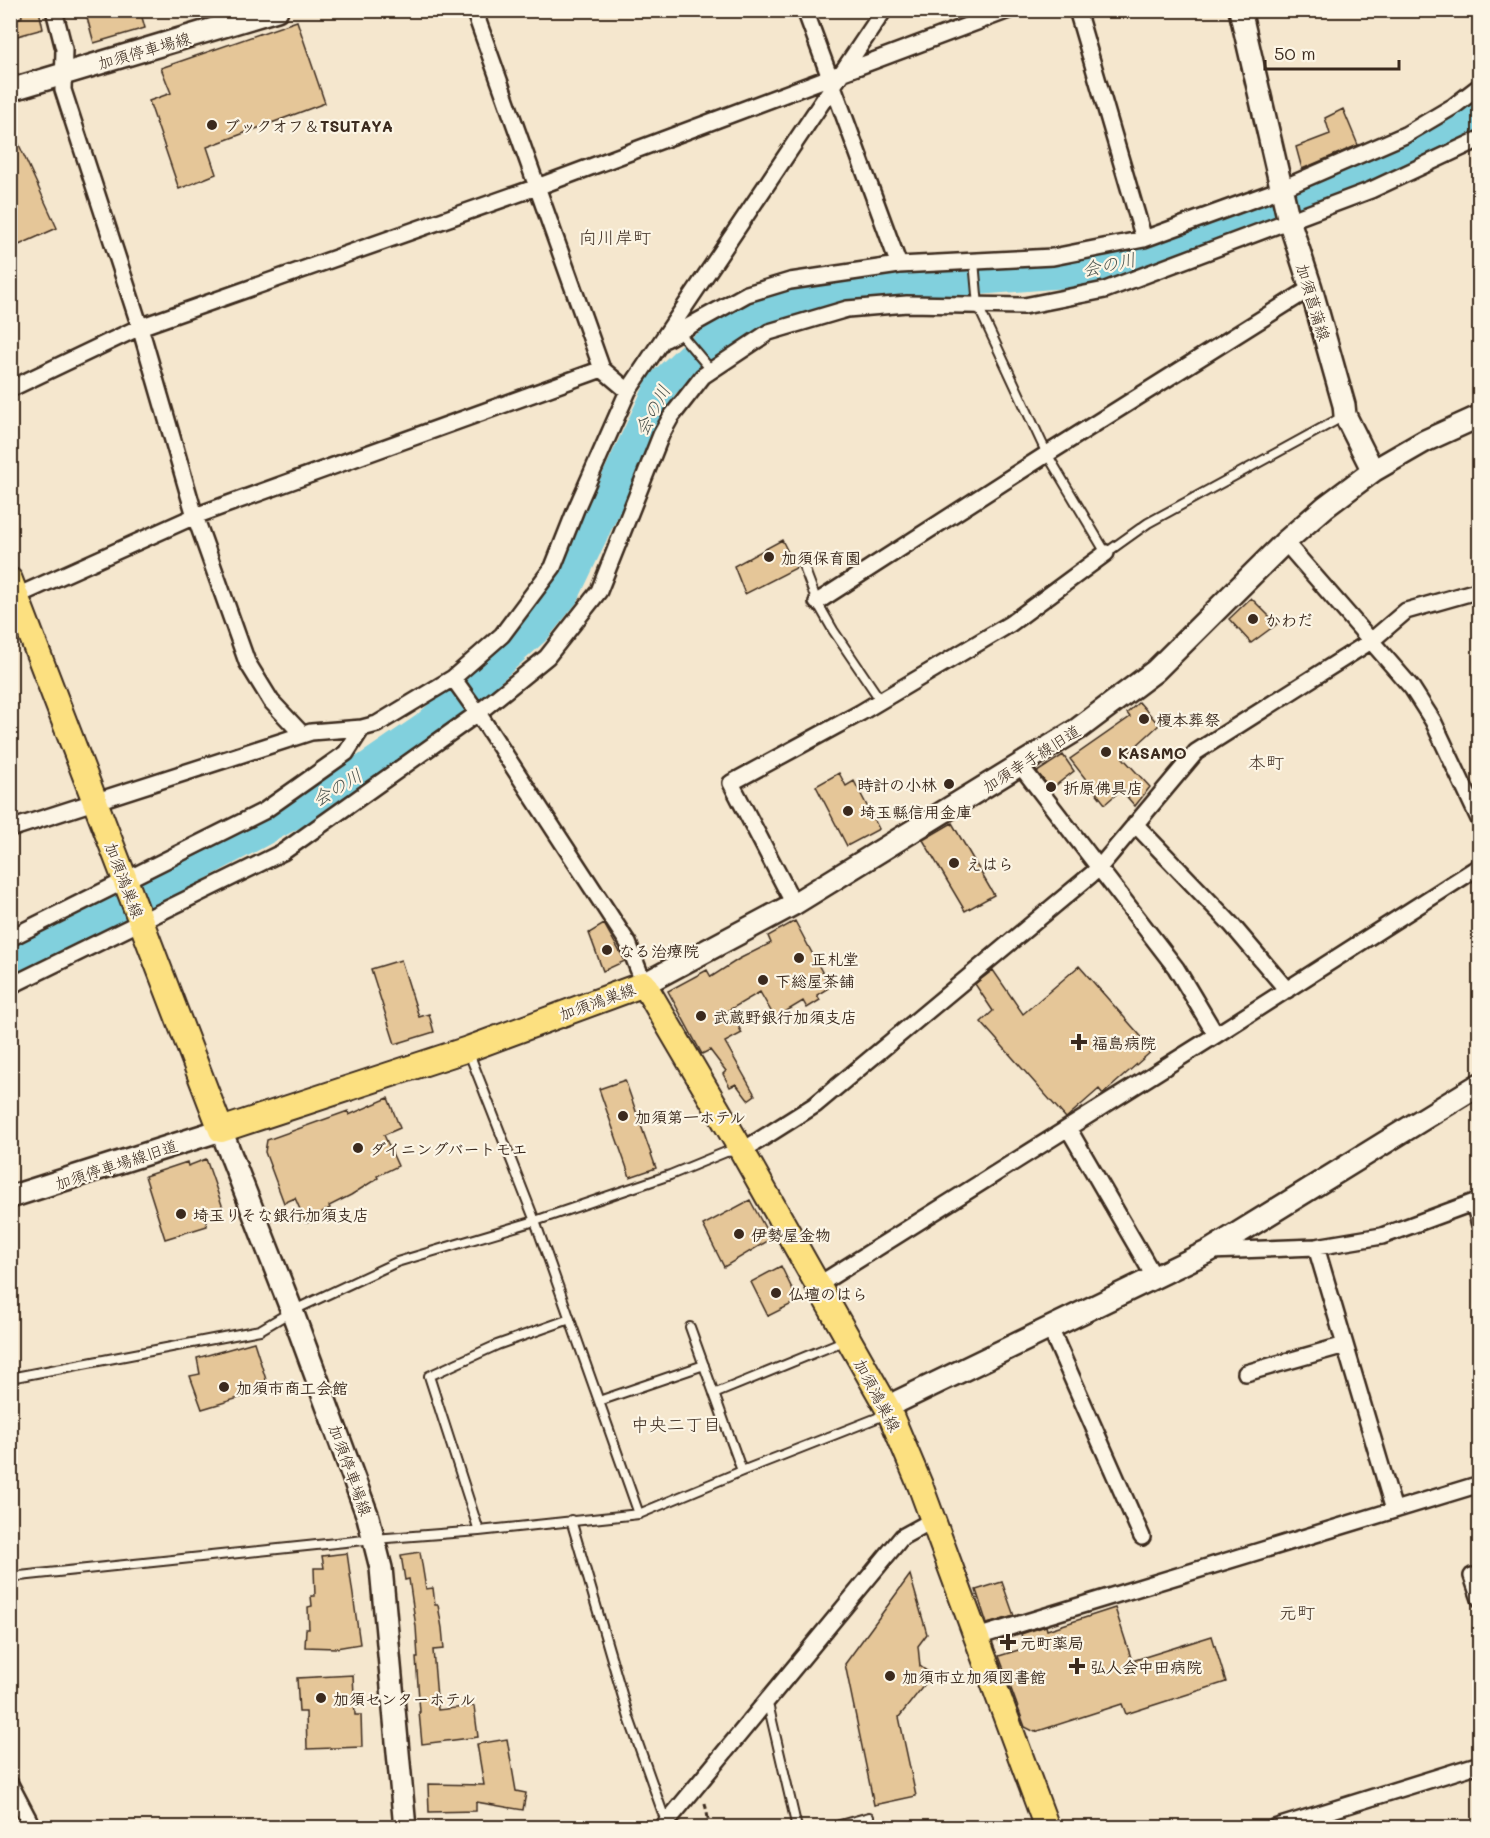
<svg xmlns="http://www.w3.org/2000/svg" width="1490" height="1838" font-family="Mali,'Klee One',sans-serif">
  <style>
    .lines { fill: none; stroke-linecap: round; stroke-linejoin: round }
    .river { stroke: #81d0dd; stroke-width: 32 }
    .building { fill: #e5c698; stroke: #3b2a1e; stroke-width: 1.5 }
    .lane-casing { stroke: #3b2a1e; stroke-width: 12 }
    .street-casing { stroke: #3b2a1e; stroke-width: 20 }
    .secondary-casing { stroke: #3b2a1e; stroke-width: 26 }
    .primary-casing { stroke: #3b2a1e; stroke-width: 28 }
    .path { stroke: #3b2a1e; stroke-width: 3; stroke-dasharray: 6 4.5; stroke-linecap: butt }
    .lane { stroke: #fcf5e5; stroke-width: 8 }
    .street { stroke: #fcf5e5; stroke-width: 15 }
    .secondary { stroke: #fcf5e5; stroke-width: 21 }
    .primary { stroke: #fce080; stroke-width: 24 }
    .poi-dot { fill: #3b2a1e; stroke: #fcf5e5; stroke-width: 2 }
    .labels { text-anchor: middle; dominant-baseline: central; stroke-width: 4.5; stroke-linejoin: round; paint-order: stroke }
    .street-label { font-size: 16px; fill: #3b2a1e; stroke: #fcf5e5 }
    .poi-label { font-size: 16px; font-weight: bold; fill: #3b2a1e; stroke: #fcf5e5; text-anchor: start }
    .neighbourhood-label { font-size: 18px; fill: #3b2a1e; stroke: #fcf5e5 }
    .water-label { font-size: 18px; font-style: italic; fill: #4c544e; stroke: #fcf5e5 }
  </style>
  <rect width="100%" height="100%" fill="#f5e7ce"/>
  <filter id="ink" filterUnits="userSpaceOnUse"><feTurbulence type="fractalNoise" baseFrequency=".0167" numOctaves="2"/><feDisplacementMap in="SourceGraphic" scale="12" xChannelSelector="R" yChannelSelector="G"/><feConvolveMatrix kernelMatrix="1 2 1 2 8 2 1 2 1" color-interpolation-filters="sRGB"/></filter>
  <g filter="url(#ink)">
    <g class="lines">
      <path class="river" d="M10 958 154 889 339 788 425 729 535 629 564 593 662 385 690 358 759 310 805 296 926 283 1090 270 1214 238 1434 142 1480 109"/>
    </g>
    <path class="building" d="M21 10H39L43 29 10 38V21L22 17Z
      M99 10H140L145 28 94 43 86 14Z
      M297 21 325 103 207 147 216 174 179 189 149 101 171 93 161 68Z
      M1343 109 1358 145 1302 169 1296 147 1330 134 1325 118Z
      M10 125 57 228 19 245 10 227Z
      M782 540 796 568 745 594 734 566Z
      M1251 598 1277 624 1251 643 1229 619Z
      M1139 702 1159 725 1123 758 1150 787 1135 806 1121 790 1105 804 1070 759 1130 717 1127 713Z
      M1063 755 1074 771 1051 789 1037 772Z
      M839 773 846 786 854 781 879 829 847 846 816 786Z
      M952 823 994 895 965 911 923 840Z
      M795 921 830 987 817 995 820 1000 807 1008 803 1001 775 1018 760 992 729 1010 742 1033 725 1042 755 1095 748 1100 736 1084 730 1087 723 1074 726 1071 710 1050 702 1054 668 991 707 970 711 977 739 959 771 943 768 936Z
      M604 924 625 961 603 971 589 933Z
      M401 960 419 1017 429 1014 434 1032 395 1044 371 969Z
      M1079 966 1153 1050 1103 1094 1099 1089 1066 1118 981 1022 993 1011 975 984 993 970 1023 1014Z
      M625 1080 656 1168 630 1177 599 1089Z
      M388 1098 400 1128 384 1135 398 1166 377 1176 378 1178 351 1195 329 1206 330 1208 322 1212 324 1217 306 1223 295 1198 284 1203 265 1152 267 1140 348 1111 349 1115Z
      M206 1159 223 1208 204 1215 207 1226 165 1239 145 1176 187 1162 188 1166Z
      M750 1200 771 1239 724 1267 703 1225Z
      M781 1266 798 1301 768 1316 751 1282Z
      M254 1342 269 1389 202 1409 190 1376 200 1374 197 1358Z
      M420 1552 426 1589 433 1588 435 1605H438L442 1628 444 1649 433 1650 438 1710 474 1706 478 1737 422 1744 419 1712H420L416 1658H418L416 1627 409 1579 405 1580 401 1555Z
      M347 1553 360 1644 336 1648 305 1647 306 1629H309L308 1607 312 1606 311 1596H315L314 1568H324L322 1556Z
      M910 1575 927 1634 918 1646 920 1666 932 1675 899 1717 916 1796 874 1805 845 1664Z
      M1002 1582 1014 1616 987 1624 976 1590Z
      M1115 1608 1132 1661 1212 1636 1226 1682 1126 1714 1122 1704 1035 1732 1025 1727 999 1656 1025 1648 1021 1634 1046 1626 1047 1630Z
      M353 1675 355 1715H361L362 1747 307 1749 306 1712H299L297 1678Z
      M507 1739 516 1791 526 1793 523 1810 476 1802V1811L429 1812 428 1784 484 1785 477 1744Z"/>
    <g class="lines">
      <g class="lane-casing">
        <path id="lane" d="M974 261 978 306 1047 454 1106 553 1148 523 1344 416
          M679 332 712 371
          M802 562 817 602 833 630 881 701
          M469 1053 535 1221 639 1514
          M690 1327 742 1471
          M10 1378 260 1330 292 1311 397 1262 535 1221 670 1175 726 1152 738 1151
          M714 1394 846 1340
          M599 1401 704 1365
          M571 1520 629 1718 666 1822
          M479 1531 429 1376 497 1345 570 1319
          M10 1577 374 1539 479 1531 639 1514 742 1471 877 1418 885 1412
          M765 1703 769 1708 797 1828
          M829 1828 869 1817 872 1828"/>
      </g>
      <g class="street-casing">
        <path id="street" d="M54 10 64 49 63 90 140 327 195 516 247 662 271 701 302 734
          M474 10 602 369 628 391
          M805 10 899 265
          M1077 10 1144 239
          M666 339 747 294 790 281 899 265 1053 257 1144 239 1281 189 1405 135 1454 106 1480 86
          M10 389 140 327 537 187 1009 10
          M1285 542 1412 688 1433 721 1480 821
          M10 599 195 516 602 369
          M817 602 1047 454 1311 288
          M453 678 478 713 628 943 644 984
          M1020 765 1176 968 1216 1035
          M1135 824 1231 924 1287 990
          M10 829 311 732 362 728 377 724 453 678 502 635 553 567 576 509 628 391 884 10
          M794 904 731 783 860 713 1010 624 1106 553
          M10 938 264 811 346 753 362 728
          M10 986 283 852 478 713 547 657 599 591 661 435 671 417 703 376 769 332 847 309 907 304 1024 306 1105 290 1371 190 1480 139
          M1068 1128 1155 1278
          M742 1151 815 1105 1098 869 1196 752 1371 641 1406 611 1480 590
          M1474 1203 1480 1225
          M1316 1247 1394 1510
          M1209 1251 1316 1247 1382 1236 1480 1200
          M818 1285 1216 1035 1480 866
          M1050 1328 1142 1537
          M1246 1373 1345 1345
          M1472 1576 1480 1599
          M977 1637 1480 1484
          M10 1784 33 1828
          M662 1828 902 1537 933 1520
          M1274 1828 1480 1764"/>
      </g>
      <g class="secondary-casing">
        <path id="secondary" d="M1240 10 1288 217 1311 288 1344 405 1345 415 1373 471
          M10 90 277 10
          M644 984 794 904 1078 729 1155 671 1285 542 1325 507 1373 471 1425 441 1480 416
          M10 1197 221 1130 292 1311 368 1517 381 1568 405 1828
          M888 1409 899 1401 1209 1251 1480 1084"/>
      </g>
      <g class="primary-casing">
        <path id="primary" d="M10 580 221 1130 468 1049 644 984 742 1151 888 1409 920 1485 1047 1828"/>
      </g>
      <path class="path" d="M705 1803 710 1828"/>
      <use href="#lane" class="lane"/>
      <use href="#street" class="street"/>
      <use href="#secondary" class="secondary"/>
      <use href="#primary" class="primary"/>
    </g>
  </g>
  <g class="poi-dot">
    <circle cx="212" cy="125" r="6"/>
    <circle cx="769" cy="557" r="6"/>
    <circle cx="1253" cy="619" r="6"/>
    <circle cx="1144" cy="719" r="6"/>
    <circle cx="1106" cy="752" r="6"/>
    <circle cx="949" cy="784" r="6"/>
    <circle cx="1051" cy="787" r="6"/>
    <circle cx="848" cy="811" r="6"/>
    <circle cx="954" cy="863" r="6"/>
    <circle cx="607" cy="950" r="6"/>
    <circle cx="799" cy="958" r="6"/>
    <circle cx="763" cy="980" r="6"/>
    <circle cx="701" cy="1016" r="6"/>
    <path d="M1076 1033h6v6h6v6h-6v6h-6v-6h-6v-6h6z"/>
    <circle cx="623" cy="1116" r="6"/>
    <circle cx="358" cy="1148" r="6"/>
    <circle cx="181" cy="1214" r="6"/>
    <circle cx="739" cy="1234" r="6"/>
    <circle cx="776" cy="1293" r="6"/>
    <circle cx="224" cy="1387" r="6"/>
    <path d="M1005 1633h6v6h6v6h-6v6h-6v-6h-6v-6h6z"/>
    <path d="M1074 1657h6v6h6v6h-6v6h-6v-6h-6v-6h6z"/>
    <circle cx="890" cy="1676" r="6"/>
    <circle cx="321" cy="1698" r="6"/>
  </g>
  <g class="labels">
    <g class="street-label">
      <text transform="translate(144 50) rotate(-16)">加須停車場線</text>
      <text transform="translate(1314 302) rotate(73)">加須菖蒲線</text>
      <text transform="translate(1031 758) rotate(-32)">加須幸手線旧道</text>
      <text transform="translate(125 880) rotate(69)">加須鴻巣線</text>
      <text transform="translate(597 1001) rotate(-20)">加須鴻巣線</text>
      <text transform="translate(116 1164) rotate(-18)">加須停車場線旧道</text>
      <text transform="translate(878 1395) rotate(62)">加須鴻巣線</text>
      <text transform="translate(351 1470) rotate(70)">加須停車場線</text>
    </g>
    <g class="poi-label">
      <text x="224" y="125">ブックオフ＆TSUTAYA</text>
      <text x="781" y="557">加須保育園</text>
      <text x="1265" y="619">かわだ</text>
      <text x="1156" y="719">榎本葬祭</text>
      <text x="1118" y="752">KASAMO</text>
      <text x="937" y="784" text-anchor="end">時計の小林</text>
      <text x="1063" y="787">折原佛具店</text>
      <text x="860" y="811">埼玉縣信用金庫</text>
      <text x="966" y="863">えはら</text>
      <text x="619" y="950">なる治療院</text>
      <text x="811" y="958">正札堂</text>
      <text x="775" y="980">下総屋茶舗</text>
      <text x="713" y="1016">武蔵野銀行加須支店</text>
      <text x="1092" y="1042">福島病院</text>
      <text x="635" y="1116">加須第一ホテル</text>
      <text x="370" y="1148">ダイニングバートモエ</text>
      <text x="193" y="1214">埼玉りそな銀行加須支店</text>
      <text x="751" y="1234">伊勢屋金物</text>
      <text x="788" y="1293">仏壇のはら</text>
      <text x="236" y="1387">加須市商工会館</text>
      <text x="1020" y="1642">元町薬局</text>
      <text x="1090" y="1666">弘人会中田病院</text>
      <text x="902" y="1676">加須市立加須図書館</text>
      <text x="333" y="1698">加須センターホテル</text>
    </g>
    <g class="neighbourhood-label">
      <text x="615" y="237">向川岸町</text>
      <text x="1266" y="762">本町</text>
      <text x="676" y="1424">中央二丁目</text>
      <text x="1297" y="1612">元町</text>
    </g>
    <g class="water-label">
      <text transform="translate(1109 264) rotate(-12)">会の川</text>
      <text transform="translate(652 410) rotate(-62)">会の川</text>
      <text transform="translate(337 787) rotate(-31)">会の川</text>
    </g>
  </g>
  <rect width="1490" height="1838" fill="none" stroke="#fcf5e5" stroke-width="36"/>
  <rect x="18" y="18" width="1454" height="1802" fill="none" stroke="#3b2a1e" stroke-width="2" filter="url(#ink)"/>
  <path d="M1265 60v9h134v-9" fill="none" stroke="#3b2a1e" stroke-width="3"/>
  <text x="1274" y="60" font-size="18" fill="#3b2a1e" stroke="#fcf5e5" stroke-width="4.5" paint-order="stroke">50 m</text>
</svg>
